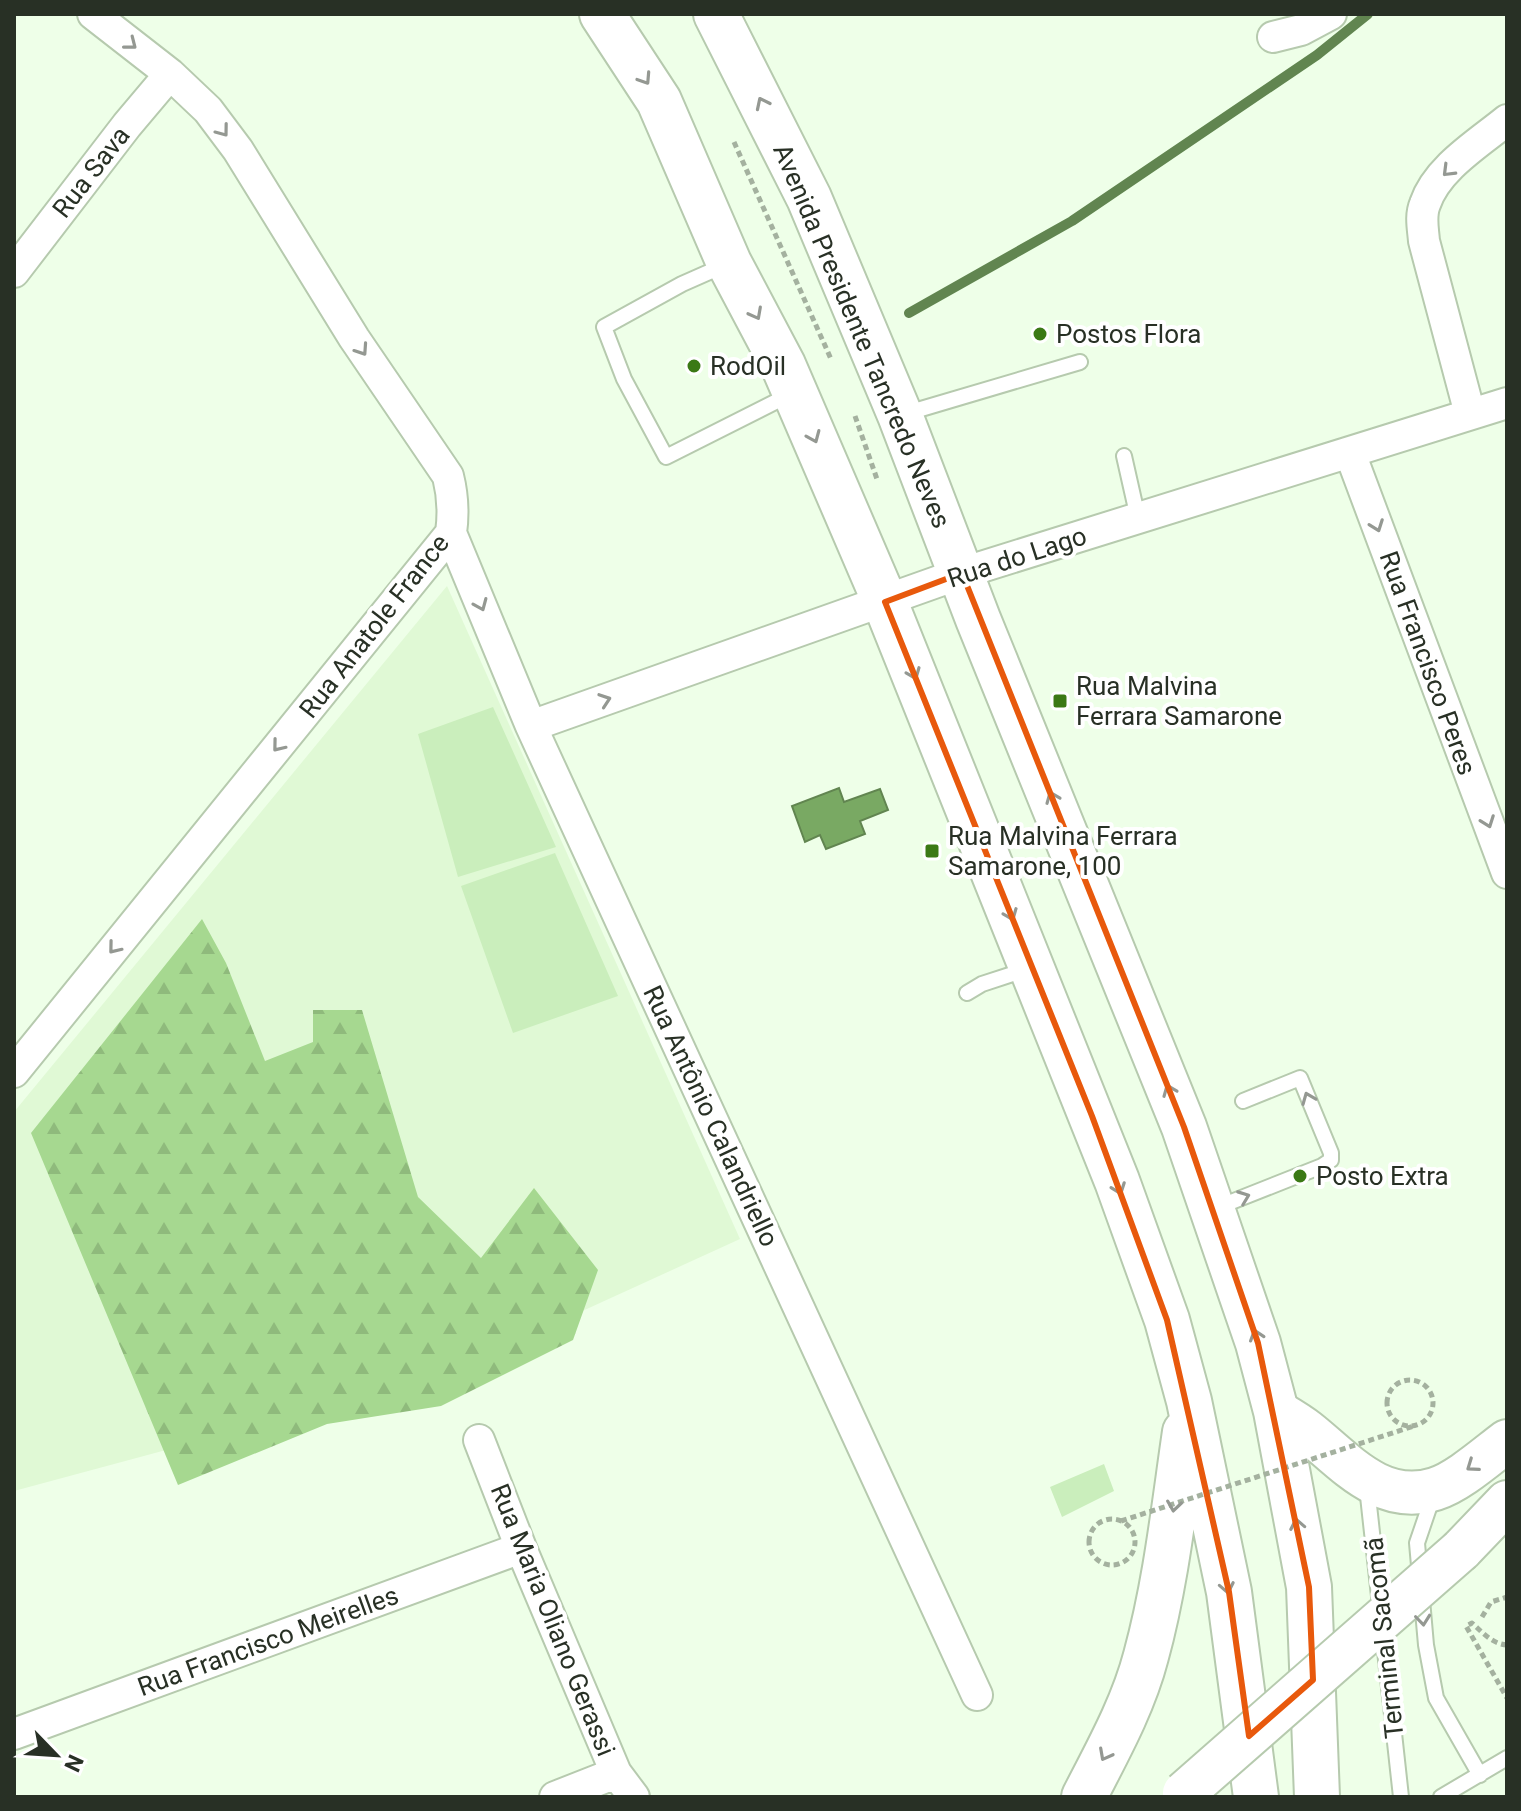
<svg xmlns="http://www.w3.org/2000/svg" width="1521" height="1811" font-family="Roboto,sans-serif">
  <style>
    .built { fill: #e0f9d5 }
    .grass { fill: #caeebc }
    .forest { fill: url(#forest-firs) }
    .water { fill: #79a963; stroke: #618550; stroke-width: 2 }
    .lines { fill: none; stroke-linecap: round; stroke-linejoin: round }
    .stream { stroke: #618550; stroke-width: 10 }
    .lane-casing { stroke: #b6caae; stroke-width: 18 }
    .street-casing { stroke: #b6caae; stroke-width: 34 }
    .secondary-casing { stroke: #b6caae; stroke-width: 46 }
    .highway-casing { stroke: #b6caae; stroke-width: 48 }
    .path { stroke: #a4b19f; stroke-width: 5; stroke-dasharray: 6 4; stroke-linecap: butt }
    .lane { stroke: #fff; stroke-width: 14 }
    .street { stroke: #fff; stroke-width: 30 }
    .secondary { stroke: #fff; stroke-width: 42 }
    .highway { stroke: #fff; stroke-width: 44 }
    .secondary-bridge-casing { stroke: #b6caae; stroke-width: 46; stroke-linecap: butt }
    .path-bridge { stroke: #a4b19f; stroke-width: 5; stroke-dasharray: 6 4; stroke-linecap: butt }
    .secondary-bridge { stroke: #fff; stroke-width: 42 }
    .oneway { stroke: #949892 }
    .marked { fill: none; stroke: #e8590c; stroke-width: 6; stroke-linejoin: round }
    .poi-dot { fill: #3b7915; stroke: #fff; stroke-width: 3 }
    .labels { text-anchor: middle; dominant-baseline: central; stroke-width: 8; stroke-linejoin: round; paint-order: stroke }
    .street-label { font-size: 26px; fill: #283025; stroke: #fff }
    .poi-label { font-size: 26px; fill: #283025; stroke: #fff; text-anchor: start }
  </style>
  <defs>
    <pattern id="forest-firs" width="22" height="20" patternUnits="userSpaceOnUse" patternTransform="scale(2)"><rect width="22" height="20" fill="#a6d890"/><path d="M5 1l3.5 6h-7zM16 11l3.5 6h-7z" fill="#8fba7c"/></pattern>
  </defs>
  <rect width="100%" height="100%" fill="#eeffe8"/>
  <path class="built" d="M447 586 740 1239 440 1376 14 1491V1112Z"/>
  <path class="grass" d="M493 707 556 847 458 877 418 734Z
    M555 853 618 996 513 1033 461 886Z
    M1104 1464 1114 1491 1062 1517 1050 1487Z"/>
  <path class="forest" d="M202 919 226 963 265 1061 313 1042V1010H362L418 1197 481 1258 534 1188 598 1270 573 1340 441 1406 327 1424 178 1485 31 1133Z"/>
  <path class="water" d="M839 788 844 802 880 789 888 810 860 821 865 834 826 849 820 835 805 842 792 806Z"/>
  <g class="lines">
    <path class="stream" d="M909 313 1072 221 1317 55 1368 14"/>
    <g class="lane-casing">
      <path id="lane" d="M725 265 682 284 604 327 624 379 666 457 791 394
        M904 414 1080 362
        M1124 456 1138 518
        M967 993 982 984 1028 969
        M1216 1208 1322 1166 1331 1160V1153L1300 1078 1243 1101
        M1367 1487 1401 1797
        M1434 1493 1417 1543 1426 1645 1436 1698 1480 1775
        M1441 1797 1507 1758"/>
    </g>
    <g class="street-casing">
      <path id="street" d="M1273 37 1301 30 1331 14
        M14 272 127 125 170 74
        M1470 414 1424 241C1423 228 1420 216 1425 204 1437 168 1479 143 1507 120
        M1350 453 1507 873
        M451 533 531 726 977 1695
        M531 726 962 573 1507 403
        M14 1072 451 533C454 512 453 496 448 476L354 338 238 150 208 110 170 74 93 14
        M479 1440 521 1548 616 1773 634 1797
        M14 1734 521 1548
        M555 1797 616 1773"/>
    </g>
    <g class="secondary-casing">
      <path id="secondary" d="M1276 1411C1286 1417 1297 1423 1307 1431 1344 1460 1380 1506 1435 1489 1458 1482 1487 1456 1507 1441
        M1461 1550 1507 1502"/>
    </g>
    <g class="highway-casing">
      <path id="highway" d="M602 14 659 101 729 263 783 365 885 602 1117 1181 1167 1320 1189 1401 1229 1592 1256 1797
        M716 14 809 198 900 415 978 619 1184 1127 1258 1343 1276 1411 1309 1587 1317 1797
        M1084 1797C1107 1752 1133 1706 1146 1656 1166 1583 1174 1507 1185 1432"/>
    </g>
    <path class="path" d="M734 142 831 359
      M855 416 878 482
      M1387 1403a23 23 0 1 1 46 0a23 23 0 1 1-46 0Z
      M1089 1542a23 23 0 1 1 46 0a23 23 0 1 1-46 0Z
      M1482 1617 1491 1602 1507 1597
      M1507 1645C1492 1644 1482 1632 1472 1623L1466 1626 1507 1698"/>
    <use href="#lane" class="lane"/>
    <use href="#street" class="street"/>
    <use href="#secondary" class="secondary"/>
    <use href="#highway" class="highway"/>
    <g class="secondary-bridge-casing">
      <path id="secondary-bridge" d="M1184 1793 1461 1550"/>
    </g>
    <path class="path-bridge" d="M1121 1521 1414 1426"/>
    <use href="#secondary-bridge" class="secondary-bridge"/>
  </g>
  <defs><path id="oneway-chevron" d="M-2-3.5L2.5 0L-2 3.5" fill="none" stroke-width="1.6" stroke-linecap="round" stroke-linejoin="round" transform="scale(2)"/></defs>
  <g class="oneway">
    <use href="#oneway-chevron" transform="translate(131 44) rotate(38)"/>
    <use href="#oneway-chevron" transform="translate(645 79) rotate(57)"/>
    <use href="#oneway-chevron" transform="translate(762 103) rotate(-116)"/>
    <use href="#oneway-chevron" transform="translate(223 131) rotate(53)"/>
    <use href="#oneway-chevron" transform="translate(1448 171) rotate(135)"/>
    <use href="#oneway-chevron" transform="translate(756 314) rotate(62)"/>
    <use href="#oneway-chevron" transform="translate(362 350) rotate(56)"/>
    <use href="#oneway-chevron" transform="translate(814 437) rotate(67)"/>
    <use href="#oneway-chevron" transform="translate(1377 526) rotate(70)"/>
    <use href="#oneway-chevron" transform="translate(481 605) rotate(67)"/>
    <use href="#oneway-chevron" transform="translate(914 674) rotate(68)"/>
    <use href="#oneway-chevron" transform="translate(605 700) rotate(-19)"/>
    <use href="#oneway-chevron" transform="translate(278 746) rotate(129)"/>
    <use href="#oneway-chevron" transform="translate(1052 797) rotate(-112)"/>
    <use href="#oneway-chevron" transform="translate(1488 822) rotate(70)"/>
    <use href="#oneway-chevron" transform="translate(1011 915) rotate(68)"/>
    <use href="#oneway-chevron" transform="translate(114 948) rotate(129)"/>
    <use href="#oneway-chevron" transform="translate(1169 1090) rotate(-112)"/>
    <use href="#oneway-chevron" transform="translate(1308 1098) rotate(-112)"/>
    <use href="#oneway-chevron" transform="translate(1119 1189) rotate(70)"/>
    <use href="#oneway-chevron" transform="translate(1244 1197) rotate(-21)"/>
    <use href="#oneway-chevron" transform="translate(1256 1335) rotate(-108)"/>
    <use href="#oneway-chevron" transform="translate(1472 1466) rotate(145)"/>
    <use href="#oneway-chevron" transform="translate(1174 1506) rotate(98)"/>
    <use href="#oneway-chevron" transform="translate(1297 1524) rotate(-101)"/>
    <use href="#oneway-chevron" transform="translate(1227 1588) rotate(79)"/>
    <use href="#oneway-chevron" transform="translate(1423 1620) rotate(84)"/>
    <use href="#oneway-chevron" transform="translate(1105 1755) rotate(118)"/>
  </g>
  <path class="marked" d="M962 573 1184 1127 1258 1343 1309 1587 1313 1680 1249 1736 1229 1592 1167 1320 1092 1116 885 602Z"/>
  <g class="poi-dot">
    <circle cx="1040" cy="334" r="8"/>
    <circle cx="694" cy="366" r="8"/>
    <rect x="1052" y="693" width="16" height="16" rx="4"/>
    <rect x="924" y="843" width="16" height="16" rx="4"/>
    <circle cx="1300" cy="1176" r="8"/>
  </g>
  <g class="labels">
    <g class="street-label">
      <text transform="translate(91 172) rotate(-52)">Rua Sava</text>
      <text transform="translate(862 336) rotate(67)">Avenida Presidente Tancredo Neves</text>
      <text transform="translate(1017 557) rotate(-18)">Rua do Lago</text>
      <text transform="translate(374 626) rotate(-52)">Rua Anatole France</text>
      <text transform="translate(1428 663) rotate(70)">Rua Francisco Peres</text>
      <text transform="translate(711 1116) rotate(65)">Rua Antônio Calandriello</text>
      <text transform="translate(553 1620) rotate(68)">Rua Maria Oliano Gerassi</text>
      <text transform="translate(1384 1638) rotate(-96)">Terminal Sacomã</text>
      <text transform="translate(268 1641) rotate(-20)">Rua Francisco Meirelles</text>
    </g>
    <g class="poi-label">
      <text x="1056" y="334">Postos Flora</text>
      <text x="710" y="366">RodOil</text>
      <text x="1076" y="686">Rua Malvina<tspan x="1076" dy="30">Ferrara Samarone</tspan></text>
      <text x="948" y="836">Rua Malvina Ferrara<tspan x="948" dy="30">Samarone, 100</tspan></text>
      <text x="1316" y="1176">Posto Extra</text>
    </g>
  </g>
  <rect width="1521" height="1811" fill="none" stroke="#283025" stroke-width="32"/>
  <g transform="translate(56 1755) rotate(115)" stroke="#ffffff" stroke-width="6" paint-order="stroke">
  <path d="M0-6L14 30L0 20L-14 30Z" fill="#283025"/>
  <text y="-12" font-size="22" font-weight="bold" text-anchor="middle" fill="#283025">N</text>
  </g>
</svg>
